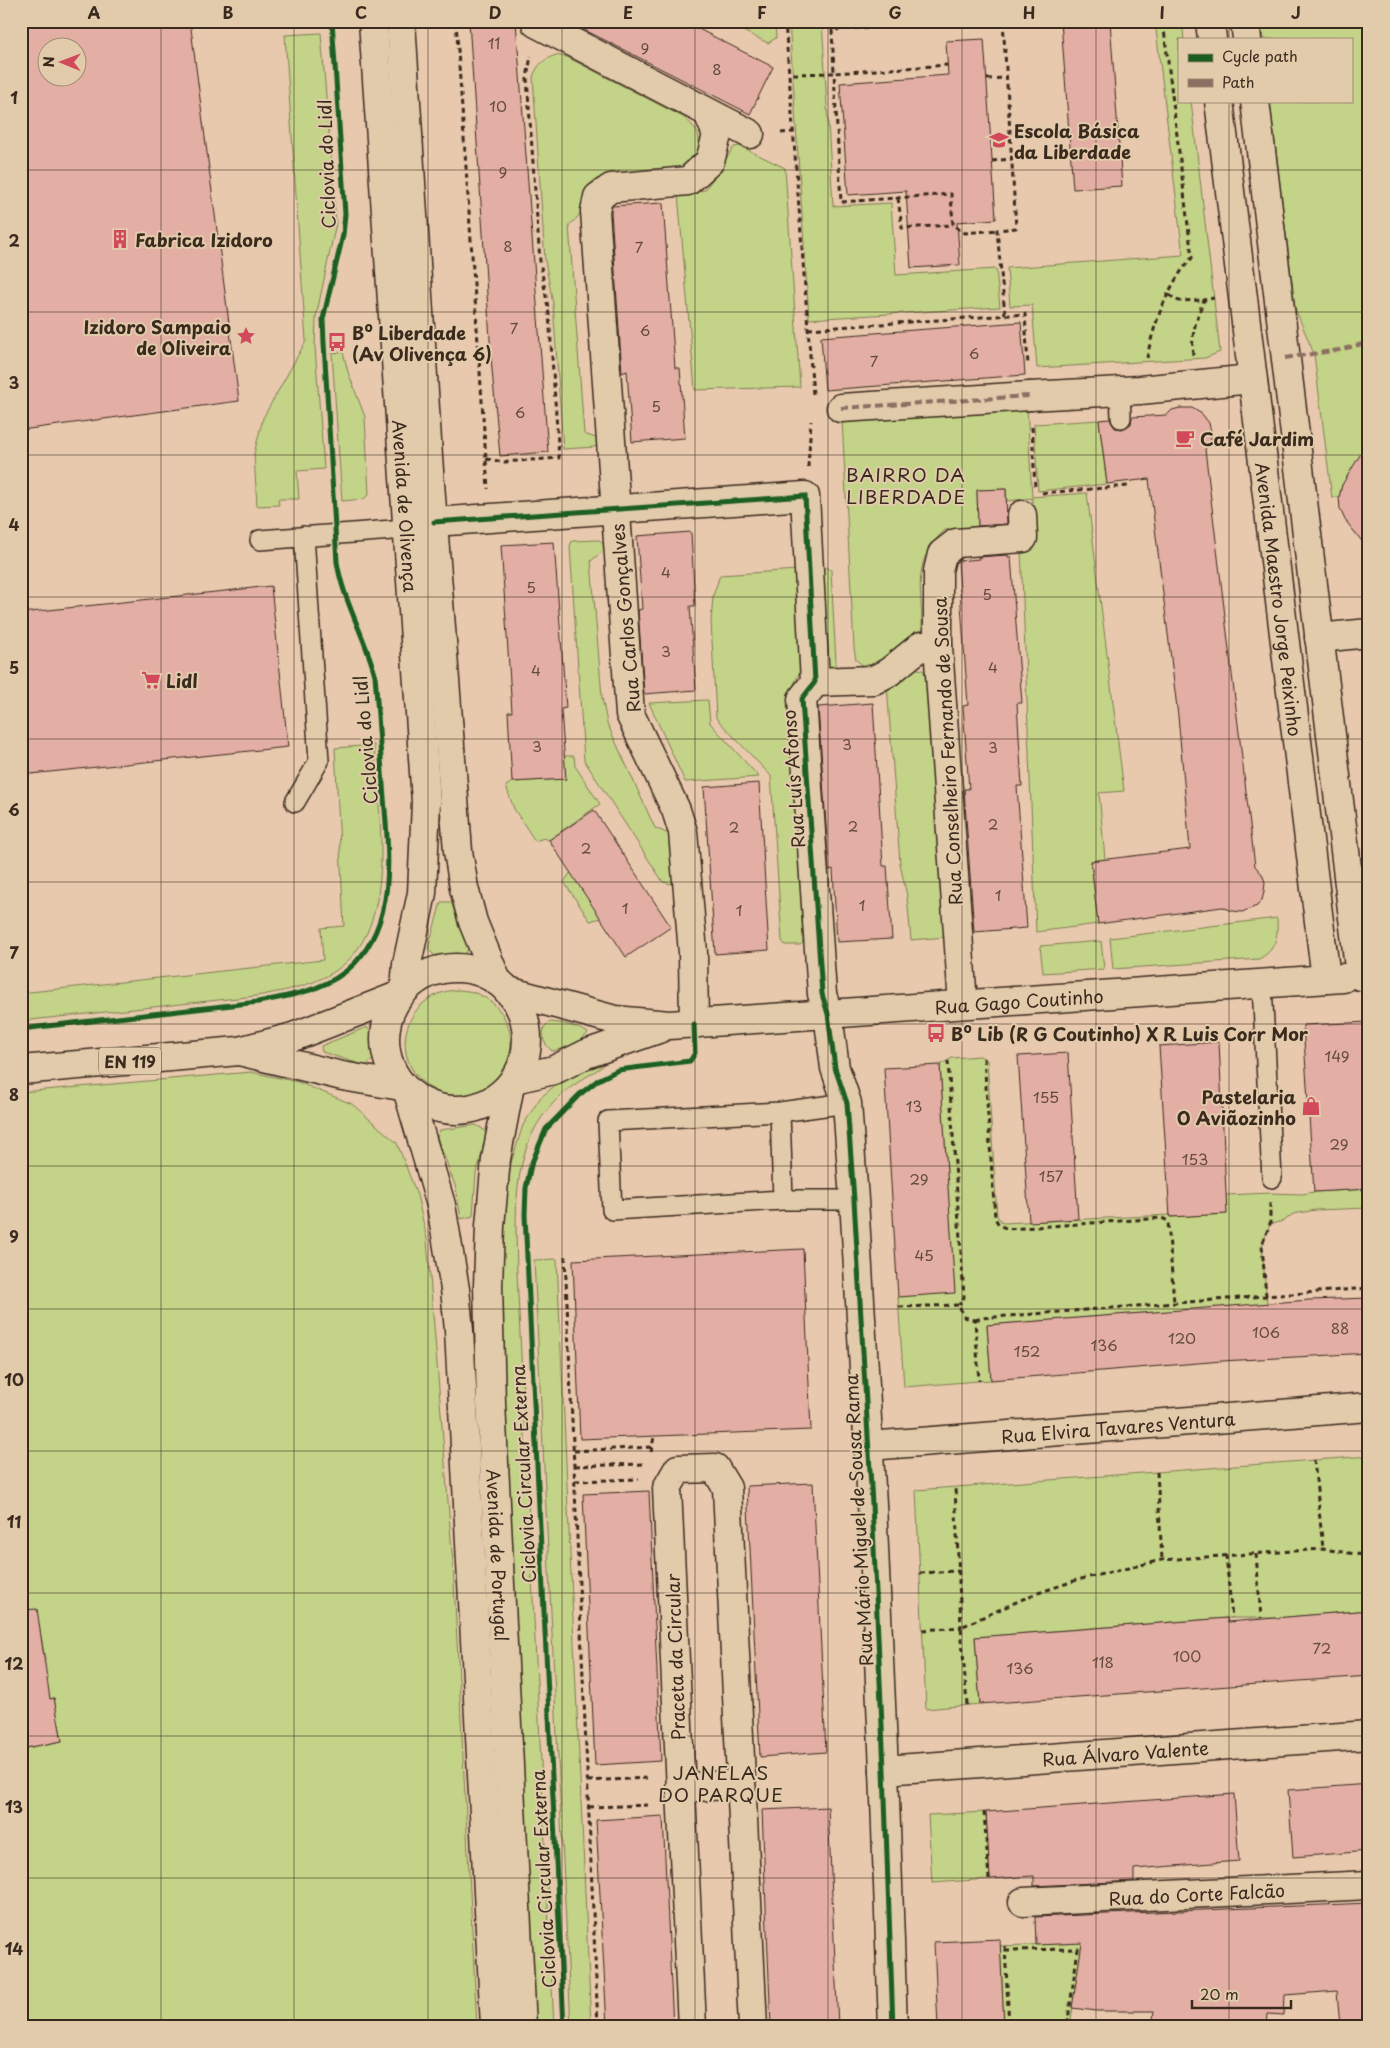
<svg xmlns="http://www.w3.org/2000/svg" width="1390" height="2048" font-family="'Playpen Sans',sans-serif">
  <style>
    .green { fill: #c3d387; stroke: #7f7e52 }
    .building { fill: #e3aea4; stroke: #3b2a1e; fill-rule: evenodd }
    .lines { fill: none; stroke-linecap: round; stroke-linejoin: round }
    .service-casing { stroke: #3b2a1e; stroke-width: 22 }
    .pedestrian-casing { stroke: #3b2a1e; stroke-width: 31 }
    .minor-casing { stroke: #3b2a1e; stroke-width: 31 }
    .primary-casing { stroke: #3b2a1e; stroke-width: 31 }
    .path { stroke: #3b2a1e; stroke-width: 3; stroke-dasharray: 5 4; stroke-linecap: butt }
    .service { stroke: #e2cbab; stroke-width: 19 }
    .pedestrian { stroke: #e2cbab; stroke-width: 28 }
    .minor { stroke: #e2cbab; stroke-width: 28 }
    .primary { stroke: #e2cbab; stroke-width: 28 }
    .quiet { stroke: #8d6e63; stroke-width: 4; stroke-dasharray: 8 4; stroke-linecap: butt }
    .cycleway-casing { stroke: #e2cbab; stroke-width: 8 }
    .cycleway { stroke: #1b5e20; stroke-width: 5 }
    .grid { fill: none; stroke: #3b2a1e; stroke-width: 1; stroke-opacity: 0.55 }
    .labels { text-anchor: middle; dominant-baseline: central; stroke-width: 4; stroke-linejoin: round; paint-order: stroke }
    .number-label { font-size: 15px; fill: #654b40 }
    .shield { fill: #e2cbab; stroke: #6d5a48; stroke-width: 1 }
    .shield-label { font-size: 16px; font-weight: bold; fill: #3b2a1e }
    .poi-label { font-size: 18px; font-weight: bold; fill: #3b2a1e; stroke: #e2cbab; text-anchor: start }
    .street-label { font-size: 18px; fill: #3b2a1e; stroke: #e2cbab }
    .neighbourhood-label { font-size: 19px; letter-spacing: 1px; fill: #3b2a1e; stroke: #e2cbab }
    .neatline { fill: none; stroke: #3b2a1e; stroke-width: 2 }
    .grid-label { font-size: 16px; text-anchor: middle; font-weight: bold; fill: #3b2a1e }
  </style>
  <rect width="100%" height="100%" fill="#e8c9ae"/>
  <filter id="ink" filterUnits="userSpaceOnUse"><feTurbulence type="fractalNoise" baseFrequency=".02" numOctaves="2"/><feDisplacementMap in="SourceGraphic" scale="10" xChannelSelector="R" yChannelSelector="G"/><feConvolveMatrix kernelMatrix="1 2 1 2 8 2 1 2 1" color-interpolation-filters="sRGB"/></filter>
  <g filter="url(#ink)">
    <path class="green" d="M722 21H775L776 38 768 43Z
      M789 21H822L833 206 891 203 896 275 996 269 1000 307 809 319Z
      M1155 21H1182L1184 39H1179V101H1191L1220 352 1205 358 1037 368 1032 305 1010 306 1007 268 1183 255Z
      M1261 21H1369V462L1342 485 1339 497 1332 498 1314 354 1295 308 1270 101H1351V39H1263Z
      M321 33 336 223 316 317 315 347 324 469 297 471 299 499H278L279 505 257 506 254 454 263 418 306 341 285 35Z
      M556 55 567 57 685 118C688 122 694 126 696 130 706 148 690 167 673 173L597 179C580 189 585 197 580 213 578 218 573 222 569 225L584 434 596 438 597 444 595 447 563 449 553 304 545 261 533 77C537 65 544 59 556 55Z
      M740 146 785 168 800 387 695 390 678 194 705 190 734 147Z
      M343 352 348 372 365 417 369 494 364 499 342 501 332 353Z
      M1027 406 1032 497 1087 493 1124 791 1099 793 1105 859 1091 861 1098 924 1036 932 1021 549 1035 547 1032 498 1007 501 1006 489 977 490 978 526 945 530C911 561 922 588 922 628 910 639 886 666 870 667 864 667 860 663 856 660L854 648 842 420Z
      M1099 420 1107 484 1038 491 1034 424Z
      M599 540 603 543 604 550 591 561 602 697 607 723 655 828 669 834 675 862 676 885 663 882 584 760 570 546 572 541Z
      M826 567 831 570 836 663 834 666 829 667 824 662 820 568Z
      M797 570 802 666 792 689 803 943 800 945H785L782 941 771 776 716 718 711 621 713 596 720 575Z
      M913 668 923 670 926 676 945 937 911 940 907 896 900 864 887 685Z
      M708 700 710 723 759 777 685 782 649 703Z
      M374 745C378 811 399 919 342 966 319 985 284 991 256 996L21 1021V993L323 960 321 928 344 926 335 748Z
      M564 756H574L575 766 600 804 549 840 544 838 535 841 514 809 506 786 512 782 565 779Z
      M571 872 601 918 590 921 564 882Z
      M441 902H451C456 918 464 933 469 949L461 957 438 959 428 949Z
      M1277 918C1278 937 1276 950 1259 959L1113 969 1110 938Z
      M1101 941 1104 969 1043 973 1040 946Z
      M405 1043a53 53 0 1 1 106 0a53 53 0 1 1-106 0Z
      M550 1022C563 1023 577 1026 588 1033 581 1042 563 1050 552 1051 543 1043 542 1038 544 1027Z
      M367 1027 373 1036 375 1057 366 1066 322 1052 321 1046Z
      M980 1056 987 1060 997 1216 1003 1223 1170 1215V1217L1226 1214V1195L1270 1193 1302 1194 1314 1192 1369 1189V1208L1316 1210 1293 1214 1284 1221 1270 1224 1262 1246 1267 1304 987 1325 991 1380 904 1387 898 1297 949 1211 940 1065 952 1058Z
      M602 1059 603 1066C585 1078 563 1090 549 1108 510 1153 516 1218 517 1273L554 2027H535L500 1326 504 1208 511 1163 523 1125 540 1098 564 1078Z
      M251 1072 298 1082 352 1104 397 1143 417 1195 427 1239 453 1563 477 2027H21V1749L62 1741 54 1698 21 1704 45 1660 41 1636 21 1639V1092Z
      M1369 1085V1167L1362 1086Z
      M476 1125 483 1129 488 1137 476 1173 473 1216 461 1219 456 1188 437 1137 440 1130Z
      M557 1259 591 2027H571L534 1260Z
      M1369 1456V1610L1276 1618H1227L975 1637 980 1704 926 1709 916 1490Z
      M986 1812 990 1879 932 1883 928 1815Z
      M1369 1932 1077 1979 1070 2027H1004L1000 1946Z"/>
    <path class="building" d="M21 21H190L239 401 21 430ZM48 48H78V78H48Z
      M469 21H516L548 452 500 456 492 370Z
      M567 21H683L773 67 750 114Z
      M1061 21H1110L1122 186 1073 189Z
      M984 39 996 219 957 222 960 265 911 268 906 191 848 195 840 83 948 75 946 41Z
      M663 203 675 368H680L685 438 632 442 627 371 622 373 611 212 612 206Z
      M1021 322 1025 375 825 390 821 337Z
      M1180 408H1192L1202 414 1209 423 1211 432V443L1205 449 1255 866 1262 874 1265 882 1264 892 1262 900 1257 906 1242 912 1233 911 1222 907 1098 924 1091 861 1190 849 1178 716 1149 479 1107 484 1099 420 1110 419 1115 428 1122 429 1131 424 1132 417 1167 415 1172 410Z
      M1369 440V550L1345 520 1340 509 1339 497 1342 485Z
      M1006 489 1007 524 978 526 977 490Z
      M691 532 695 606H690L696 690 644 694 638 610 642 609 637 536Z
      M554 542 566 708 561 709 566 779 512 782 508 712H512L501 545Z
      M1008 555V557H1011L1022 703H1017L1022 786H1017L1027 928 974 932 964 789H969L963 706 968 705 958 561 979 559 978 557Z
      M271 586 288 747 21 775V613Z
      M873 703 883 866H887L892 939 837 942 833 869 829 870 818 707Z
      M759 783 769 950 715 954 704 787Z
      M594 810 671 927 626 957 549 840Z
      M1369 1022V1085L1363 1086 1369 1189 1314 1192 1303 1025Z
      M1219 1042 1227 1214 1170 1217 1159 1046Z
      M1068 1053 1078 1219 1029 1222 1018 1056Z
      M940 1065 955 1293 898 1297 884 1068Z
      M803 1249 811 1430 580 1439 573 1260Z
      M1369 1298V1353L1222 1361 991 1380 987 1325 1309 1300Z
      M813 1483 826 1752 760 1757 747 1486Z
      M649 1491 661 1761 595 1765 583 1494Z
      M37 1609 50 1699 54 1698 62 1741 21 1749V1610Z
      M1369 1610V1676L980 1704 975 1637 1227 1618 1228 1622Z
      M1369 1784V1851L1293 1857 1288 1790Z
      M1234 1794 1239 1861 1134 1869V1881L1034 1886V1876L990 1879 986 1812Z
      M828 1807 838 2027H771L762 1810Z
      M663 1816 673 2027H607L596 1820Z
      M1369 1903V2027H1340L1337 1991 1285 1995 1284 2015 1268 2014 1267 2027H1152L1154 2011H1097L1072 2008 1082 1943 1036 1945 1035 1917Z
      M1000 1939 1004 2027H938L934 1942Z"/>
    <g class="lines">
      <g class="service-casing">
        <path id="service" d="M1120 391 1121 418
          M260 540 406 529
          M295 802 319 761 304 536
          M1262 985 1272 1178
          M847 1103 780 1112 608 1121 612 1210 783 1200H854
          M780 1112 783 1200"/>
      </g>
      <g class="pedestrian-casing">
        <path id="pedestrian" d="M841 408 1030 396"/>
      </g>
      <g class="minor-casing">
        <g id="minor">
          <path d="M536 21V23L750 134"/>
          <path d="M1210 21 1212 39"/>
          <path d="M1245 21 1247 39"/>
          <path id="s1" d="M1219 101 1326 979"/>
          <path d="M1255 101 1360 976"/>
          <path d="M1030 396 1140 390 1252 379"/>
          <path d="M434 522 805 496 815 682 802 699 822 994 828 1014 835 1068 847 1103 854 1200 872 1504 884 1770 893 2027"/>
          <path d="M1319 638 1369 633"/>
          <path d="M815 682 874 680 889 672 921 646H938"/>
          <path id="s2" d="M508 991 615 1020 669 1025 1343 978"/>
          <path d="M963 1004 938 646V571L942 554 956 543 1023 538 1022 515"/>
          <path d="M694 1024 693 953 683 832 676 810 630 714 595 211 598 197 611 188 688 181 710 161 717 135 708 113"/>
          <path d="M514 1079 554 1070 586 1054 661 1028"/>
          <path id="s3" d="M869 1446 1369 1407"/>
          <path id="s4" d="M884 1770 1369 1735"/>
          <path d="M680 1788 741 1784"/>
          <path id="s5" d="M1023 1902 1369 1885"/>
          <path d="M692 2027 667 1488 678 1469 715 1468 727 1488 753 2027"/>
        </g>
      </g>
      <g class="primary-casing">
        <g id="primary">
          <path id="s6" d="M373 21 426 802 422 893 407 964 405 989"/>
          <path d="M401 21 428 457 458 851 464 888 473 922 497 981"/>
          <circle cx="456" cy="1039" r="71"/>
          <path d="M243 1052 342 1076 401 1086"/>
          <path d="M21 1070 239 1051 293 1037 398 996"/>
          <path id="s7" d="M510 1085 496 1159 490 1226 488 1286 491 1403 522 2027"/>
          <path d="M408 1092 441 1205 455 1289 459 1330 495 2027"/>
        </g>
      </g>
      <path class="path" d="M456 21 488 489
        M785 21 813 395
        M832 21V30
        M913 21V24L956 21
        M1003 21 1016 228 997 230 1005 315
        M913 24 832 30 834 73 947 65
        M793 74 834 73 841 202 951 194 953 225 965 233 997 230
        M987 79 1007 78
        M781 133 793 132
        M992 161 1012 159
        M898 198 902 228 953 225
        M1169 295 1179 301 1204 300
        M808 329 1025 314 1028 366
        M1193 355C1191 334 1196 319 1204 300L1214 298
        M1147 358C1153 325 1169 282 1192 258L1163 21
        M1032 427 1035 488
        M486 459 504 462 559 458 549 314 540 261 527 78 531 56
        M808 467 811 421
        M1042 493 1129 486
        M984 1058 995 1218 999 1225 1008 1229 1162 1218 1168 1221 1174 1303
        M948 1061 964 1297 959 1305
        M565 1256 598 2027
        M1266 1296 1262 1245 1270 1224V1203
        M899 1307 959 1305 964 1317 975 1320 979 1381
        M975 1320 982 1318 1369 1288
        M574 1451 651 1447
        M651 1452 654 1437
        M1314 1460 1323 1549
        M575 1466 646 1464
        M1157 1472 1162 1560
        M575 1481 639 1479
        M1256 1554 1261 1618
        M1226 1555 1232 1618
        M920 1573 959 1571
        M923 1630 961 1627 955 1487
        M967 1705 961 1627 1032 1595 1077 1580 1162 1560 1323 1549 1369 1556
        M588 1781 649 1778
        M589 1807 651 1805
        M984 1812 989 1879
        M1005 1946 1009 2027
        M1005 1950 1078 1949 1067 2027"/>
      <use href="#service" class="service"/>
      <use href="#pedestrian" class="pedestrian"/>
      <use href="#minor" class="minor"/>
      <use href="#primary" class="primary"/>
      <path class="quiet" d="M1285 358 1339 350 1366 343 1369 340
        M841 408 1030 396"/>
      <g class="cycleway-casing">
        <path id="cycleway" d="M434 522 805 496 815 682 802 699 822 994 828 1014 835 1068 847 1103 854 1200 872 1504 884 1770 893 2027
          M21 1029 258 1002C293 995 329 990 355 963 400 916 387 843 383 785 380 748 378 711 375 675 365 636 343 601 337 562L324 343 323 319 343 235 345 214 332 21
          M564 2027 525 1215 526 1188 531 1165 546 1129 579 1095 598 1080 618 1070 690 1061 695 1053 694 1024"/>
      </g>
      <use href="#cycleway" class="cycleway"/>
    </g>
  </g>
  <path class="grid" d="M161 21V2027M294 21V2027M428 21V2027M562 21V2027M695 21V2027M828 21V2027M962 21V2027M1096 21V2027M1229 21V39M1229 101V2027M21 170H1369M21 312H1369M21 455H1369M21 597H1369M21 739H1369M21 882H1369M21 1024H1369M21 1166H1369M21 1309H1369M21 1451H1369M21 1593H1369M21 1736H1369M21 1878H1369"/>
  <defs>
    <g id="school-bare" transform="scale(1.5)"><path d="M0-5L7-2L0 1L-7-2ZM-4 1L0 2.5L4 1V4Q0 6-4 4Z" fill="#d1495b" stroke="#e2cbab" stroke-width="2.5" paint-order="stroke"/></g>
    <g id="building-bare" transform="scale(1.5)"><path d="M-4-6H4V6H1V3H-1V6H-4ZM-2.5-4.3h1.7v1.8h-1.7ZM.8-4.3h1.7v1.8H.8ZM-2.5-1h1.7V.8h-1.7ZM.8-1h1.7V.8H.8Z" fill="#d1495b" stroke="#e2cbab" stroke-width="2.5" paint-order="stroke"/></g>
    <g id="sight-bare" transform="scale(1.5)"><path d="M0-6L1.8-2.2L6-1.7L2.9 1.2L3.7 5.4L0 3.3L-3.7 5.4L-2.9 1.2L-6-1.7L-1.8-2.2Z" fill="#d1495b" stroke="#e2cbab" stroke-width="2.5" paint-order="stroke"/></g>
    <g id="bus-bare" transform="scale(1.5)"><path d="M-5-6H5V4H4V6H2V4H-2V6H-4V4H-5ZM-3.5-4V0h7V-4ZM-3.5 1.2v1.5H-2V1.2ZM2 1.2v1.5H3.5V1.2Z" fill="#d1495b" stroke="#e2cbab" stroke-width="2.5" paint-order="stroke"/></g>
    <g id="cafe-bare" transform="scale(1.5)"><path d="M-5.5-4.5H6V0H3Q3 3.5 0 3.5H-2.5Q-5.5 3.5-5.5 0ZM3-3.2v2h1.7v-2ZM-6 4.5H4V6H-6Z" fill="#d1495b" stroke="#e2cbab" stroke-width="2.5" paint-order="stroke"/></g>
    <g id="supermarket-bare" transform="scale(1.5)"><path d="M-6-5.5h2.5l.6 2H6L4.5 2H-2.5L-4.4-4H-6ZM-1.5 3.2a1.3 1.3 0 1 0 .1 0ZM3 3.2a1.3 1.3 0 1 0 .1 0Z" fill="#d1495b" stroke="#e2cbab" stroke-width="2.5" paint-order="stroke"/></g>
    <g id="shop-bare" transform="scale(1.5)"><path d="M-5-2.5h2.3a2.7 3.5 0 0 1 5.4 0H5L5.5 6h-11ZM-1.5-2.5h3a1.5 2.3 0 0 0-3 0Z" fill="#d1495b" stroke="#e2cbab" stroke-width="2.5" paint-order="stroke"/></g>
  </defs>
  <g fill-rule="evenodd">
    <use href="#school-bare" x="999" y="140"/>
    <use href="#building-bare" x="120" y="239"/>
    <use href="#sight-bare" x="246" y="336"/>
    <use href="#bus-bare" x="337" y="342"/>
    <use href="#cafe-bare" x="1185" y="438"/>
    <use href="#supermarket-bare" x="151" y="680"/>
    <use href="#bus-bare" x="936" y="1033"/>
    <use href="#shop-bare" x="1311" y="1106"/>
  </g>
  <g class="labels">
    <g class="number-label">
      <text x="494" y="42">11</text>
      <text x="645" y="47">9</text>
      <text x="717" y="68">8</text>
      <text x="498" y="105">10</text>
      <text x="503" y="171">9</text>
      <text x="508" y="245">8</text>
      <text x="639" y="246">7</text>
      <text x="514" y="327">7</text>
      <text x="645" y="329">6</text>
      <text x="974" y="352">6</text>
      <text x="874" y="360">7</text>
      <text x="656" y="405">5</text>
      <text x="520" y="411">6</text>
      <text x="666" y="571">4</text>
      <text x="531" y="586">5</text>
      <text x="987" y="593">5</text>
      <text x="666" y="650">3</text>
      <text x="993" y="666">4</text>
      <text x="536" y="669">4</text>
      <text x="847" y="743">3</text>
      <text x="537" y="745">3</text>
      <text x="993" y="746">3</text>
      <text x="993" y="823">2</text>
      <text x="853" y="825">2</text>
      <text x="734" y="826">2</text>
      <text x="586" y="847">2</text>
      <text x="998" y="894">1</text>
      <text x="862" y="904">1</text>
      <text x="625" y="907">1</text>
      <text x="739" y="909">1</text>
      <text x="1337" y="1055">149</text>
      <text x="1046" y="1096">155</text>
      <text x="914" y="1105">13</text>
      <text x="1339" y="1143">29</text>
      <text x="1195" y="1158">153</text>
      <text x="1051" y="1175">157</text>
      <text x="919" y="1178">29</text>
      <text x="924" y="1254">45</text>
      <text x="1340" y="1327">88</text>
      <text x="1266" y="1331">106</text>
      <text x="1182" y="1337">120</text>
      <text x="1104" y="1344">136</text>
      <text x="1027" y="1350">152</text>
      <text x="1322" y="1647">72</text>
      <text x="1187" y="1655">100</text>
      <text x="1103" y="1661">118</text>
      <text x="1020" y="1667">136</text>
    </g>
    <rect class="shield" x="99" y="1047.5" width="62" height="27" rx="4"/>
    <g class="shield-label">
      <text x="130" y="1061">EN 119</text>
    </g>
    <g class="poi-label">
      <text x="1014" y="130">Escola Básica<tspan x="1014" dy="21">da Liberdade</tspan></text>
      <text x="135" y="239">Fabrica Izidoro</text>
      <text x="231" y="326" text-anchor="end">Izidoro Sampaio<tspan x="231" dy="21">de Oliveira</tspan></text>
      <text x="352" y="332">Bº Liberdade<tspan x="352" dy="21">(Av Olivença 6)</tspan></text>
      <text x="1200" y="438">Café Jardim</text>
      <text x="166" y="680">Lidl</text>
      <text x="951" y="1033">Bº Lib (R G Coutinho) X R Luis Corr Mor</text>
      <text x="1296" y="1096" text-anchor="end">Pastelaria<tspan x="1296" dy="21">O Aviãozinho</tspan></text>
    </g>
    <g class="street-label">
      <text transform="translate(326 164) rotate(-92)">Ciclovia do Lidl</text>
      <text stroke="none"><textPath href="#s6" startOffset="486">Avenida de Olivença</textPath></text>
      <text stroke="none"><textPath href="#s1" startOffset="502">Avenida Maestro Jorge Peixinho</textPath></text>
      <text transform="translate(625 618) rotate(-95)">Rua Carlos Gonçalves</text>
      <text transform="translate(365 740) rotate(-95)">Ciclovia do Lidl</text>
      <text transform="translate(947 751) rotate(-93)">Rua Conselheiro Fernando de Sousa</text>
      <text transform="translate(793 779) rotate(-94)">Rua Luís Afonso</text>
      <text stroke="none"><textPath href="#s2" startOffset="516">Rua Gago Coutinho</textPath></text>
      <text stroke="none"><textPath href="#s3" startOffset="250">Rua Elvira Tavares Ventura</textPath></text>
      <text transform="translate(523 1474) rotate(-93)">Ciclovia Circular Externa</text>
      <text transform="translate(858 1520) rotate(-93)">Rua Mário Miguel de Sousa Rama</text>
      <text stroke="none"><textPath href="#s7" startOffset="472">Avenida de Portugal</textPath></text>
      <text transform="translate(675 1657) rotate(-92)">Praceta da Circular</text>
      <text stroke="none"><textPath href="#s4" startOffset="242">Rua Álvaro Valente</textPath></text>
      <text transform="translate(543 1879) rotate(-93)">Ciclovia Circular Externa</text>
      <text stroke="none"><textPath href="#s5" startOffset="174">Rua do Corte Falcão</textPath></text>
    </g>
    <g class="neighbourhood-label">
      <text x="906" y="474">BAIRRO DA<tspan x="906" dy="22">LIBERDADE</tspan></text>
      <text x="721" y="1772">JANELAS<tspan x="721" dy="22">DO PARQUE</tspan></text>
    </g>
  </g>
  <rect width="1390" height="2048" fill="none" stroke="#e2cbab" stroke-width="55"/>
  <rect x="1178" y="38" width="175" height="65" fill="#e2cbab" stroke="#9f8b73"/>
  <rect x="1188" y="54" width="25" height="8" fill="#1b5e20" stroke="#9f8b73"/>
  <text x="1222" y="62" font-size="15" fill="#3b2a1e">Cycle path</text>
  <rect x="1188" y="79" width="25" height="8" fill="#8d6e63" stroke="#9f8b73"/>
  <text x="1222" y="88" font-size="15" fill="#3b2a1e">Path</text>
  <g transform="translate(62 62) rotate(271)"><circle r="24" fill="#e2cbab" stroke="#9f8b73"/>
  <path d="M0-4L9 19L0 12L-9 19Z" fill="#d1495b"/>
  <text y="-8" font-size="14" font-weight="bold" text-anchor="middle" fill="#3b2a1e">N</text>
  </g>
  <path d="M1192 2000v8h99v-8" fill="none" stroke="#3b2a1e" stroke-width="2.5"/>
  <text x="1200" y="2000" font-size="15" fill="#3b2a1e" stroke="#e2cbab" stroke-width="4" paint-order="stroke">20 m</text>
  <rect x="28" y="28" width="1334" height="1992" class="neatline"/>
  <g class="grid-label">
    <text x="94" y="19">A</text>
    <text x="228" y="19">B</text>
    <text x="361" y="19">C</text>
    <text x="495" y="19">D</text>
    <text x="628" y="19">E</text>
    <text x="762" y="19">F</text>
    <text x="895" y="19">G</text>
    <text x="1029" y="19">H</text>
    <text x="1162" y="19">I</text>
    <text x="1296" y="19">J</text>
    <text x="14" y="104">1</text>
    <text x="14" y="247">2</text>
    <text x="14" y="389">3</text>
    <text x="14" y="531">4</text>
    <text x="14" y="674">5</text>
    <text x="14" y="816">6</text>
    <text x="14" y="959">7</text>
    <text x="14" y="1101">8</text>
    <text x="14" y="1243">9</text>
    <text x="14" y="1386">10</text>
    <text x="14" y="1528">11</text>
    <text x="14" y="1670">12</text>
    <text x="14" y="1813">13</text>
    <text x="14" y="1955">14</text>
  </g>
</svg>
